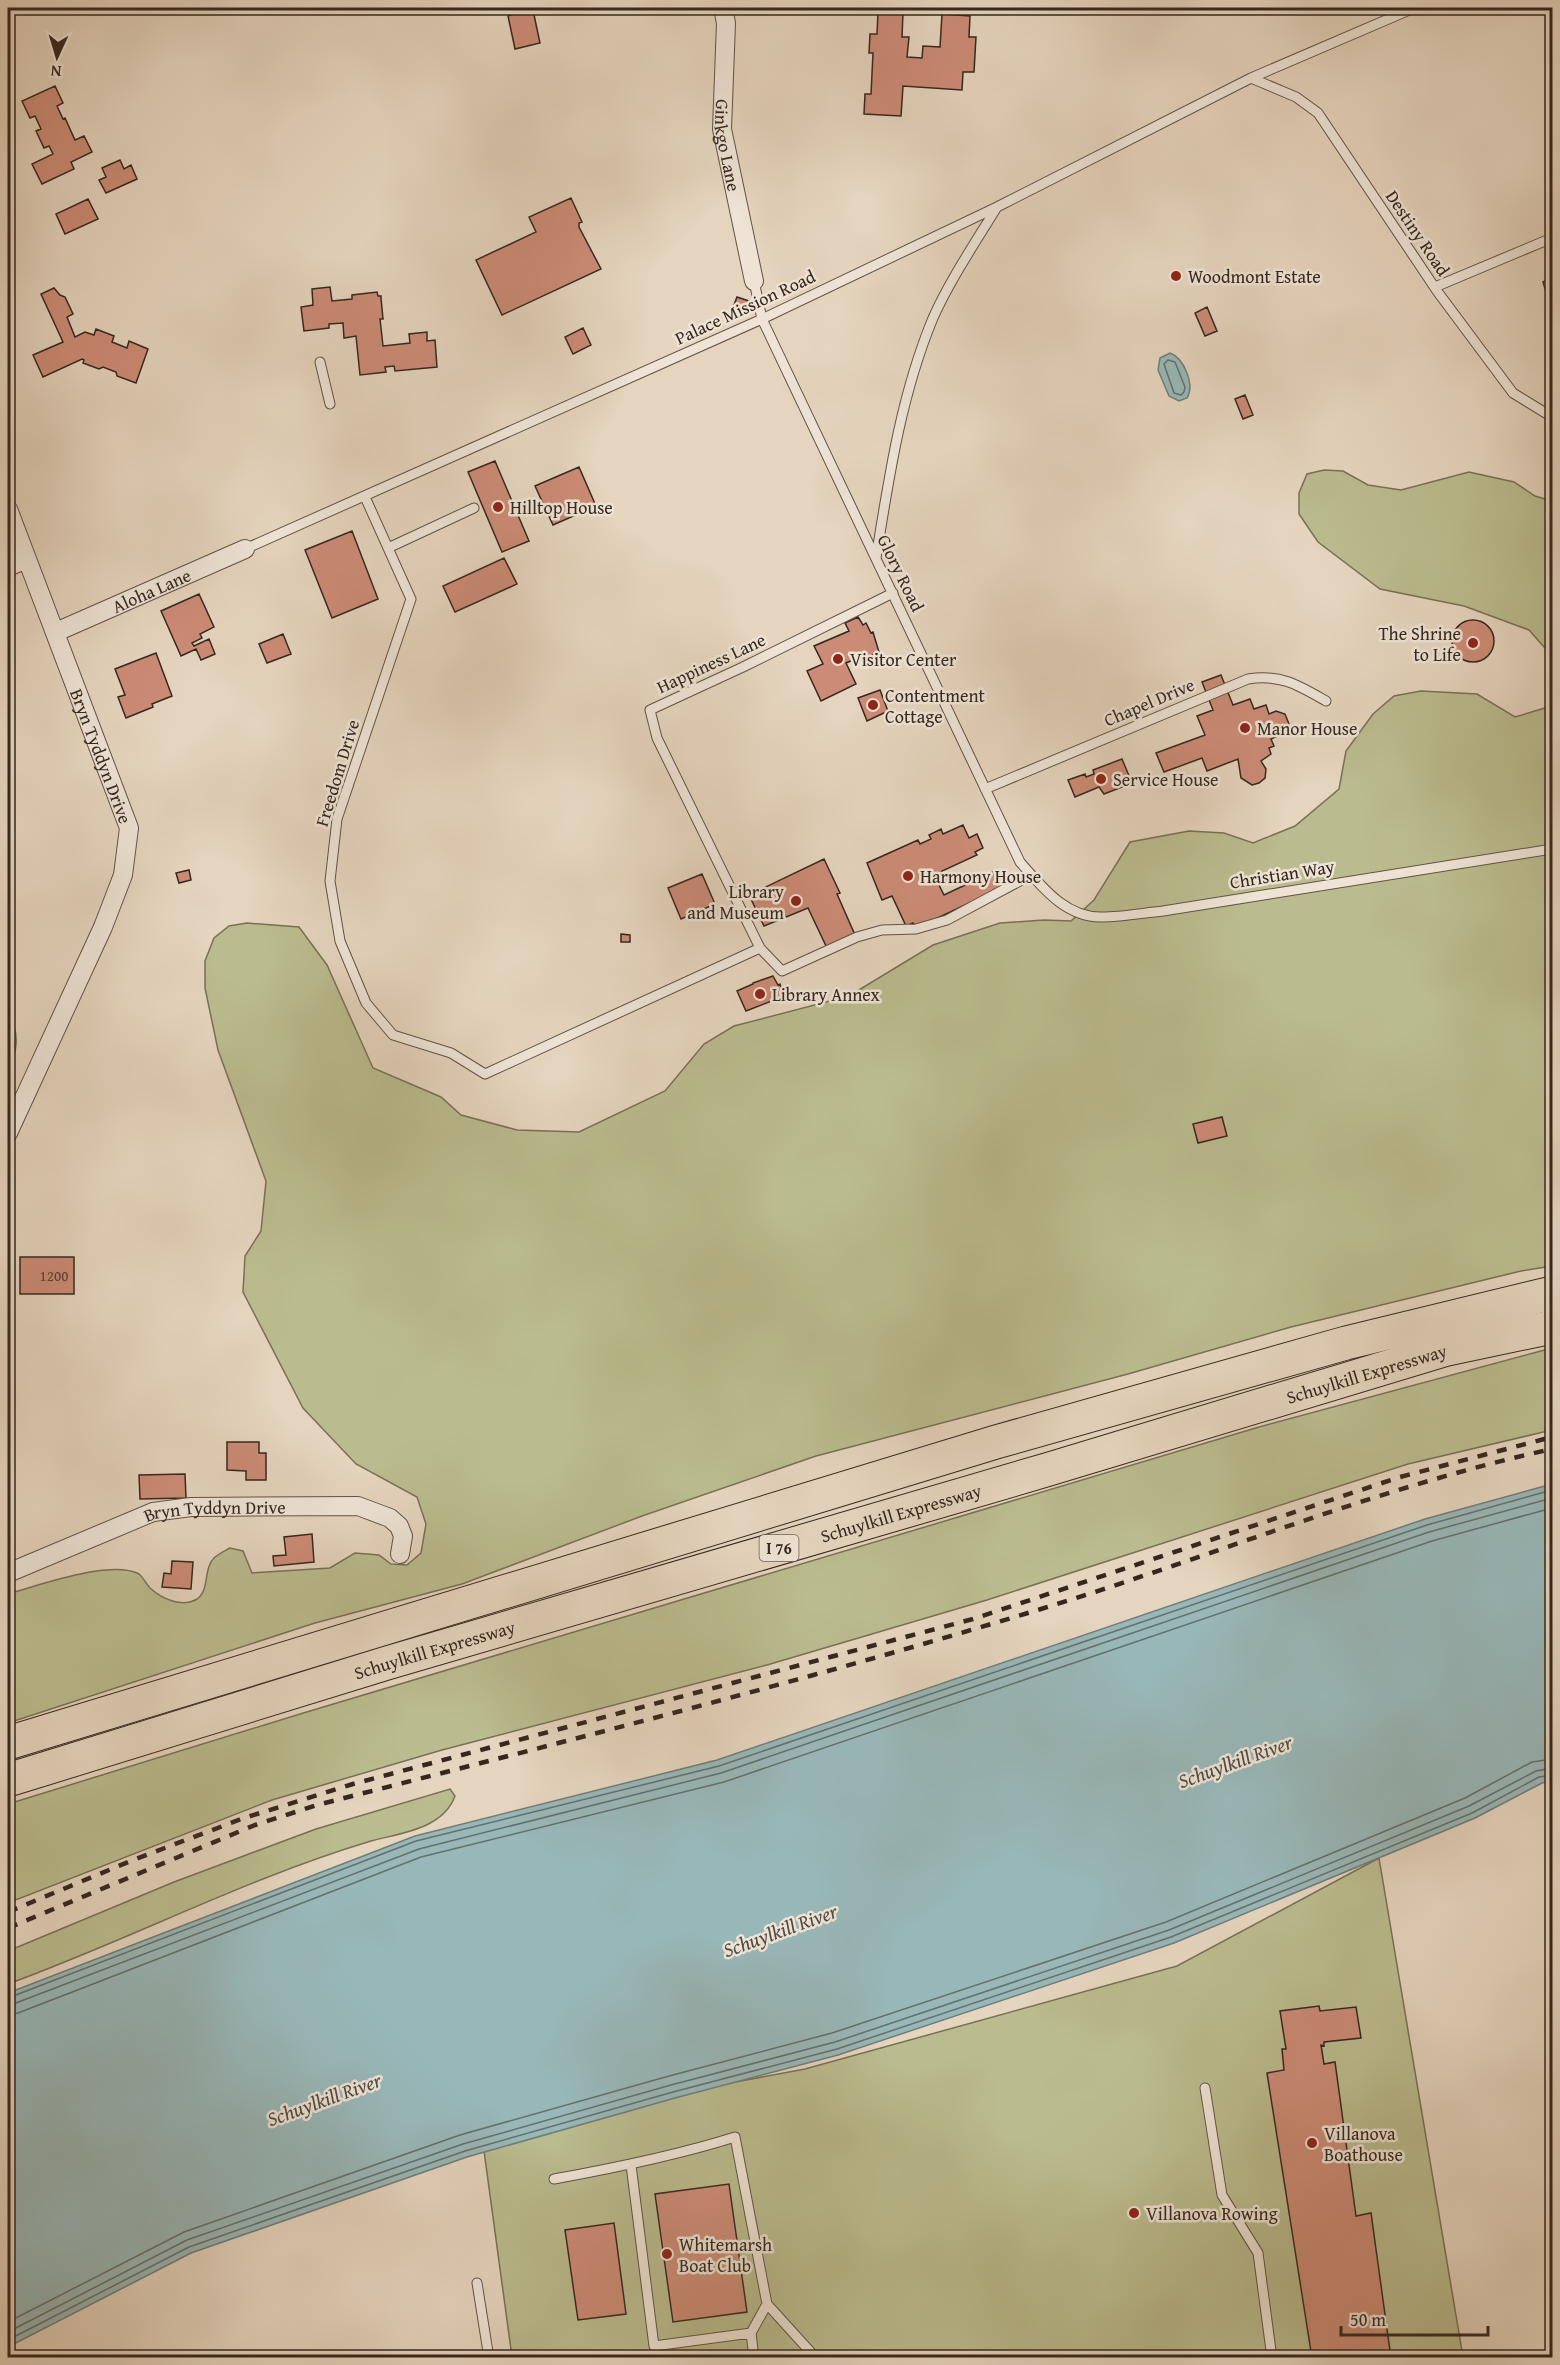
<svg xmlns="http://www.w3.org/2000/svg" width="1560" height="2365" font-family="'Gentium Book Plus',serif">
  <style>
    .green { fill: #babb8e; stroke: #787156; stroke-width: 1.5 }
    .water { fill: #98b7b8; stroke: #707d7a; stroke-width: 1.5 }
    .lines { fill: none; stroke-linecap: round; stroke-linejoin: round }
    .shore { stroke: #666f6b; stroke-width: 1.5 }
    .building { fill: #cc8b76; stroke: #35271e; stroke-width: 1.5 }
    .service-casing { stroke: #615246; stroke-width: 11 }
    .minor-casing { stroke: #615246; stroke-width: 20 }
    .motorway-casing { stroke: #35271e; stroke-width: 35 }
    .service { stroke: #eee3d5; stroke-width: 9 }
    .minor { stroke: #eee3d5; stroke-width: 18 }
    .motorway { stroke: #e5d4be; stroke-width: 33 }
    .rail { stroke: #35271e; stroke-width: 4.5; stroke-dasharray: 10 10; stroke-linecap: butt }
    .poi-dot { fill: #8f2418; stroke: #eee3d5; stroke-width: 2 }
    .labels { text-anchor: middle; dominant-baseline: central; stroke-width: 5; stroke-linejoin: round; paint-order: stroke }
    .number-label { font-size: 15px; fill: #5b4034 }
    .shield { fill: #eee3d5; stroke: #6c5f55; stroke-width: 1.5 }
    .shield-label { font-size: 16px; font-weight: bold; fill: #35271e }
    .street-label { font-size: 18px; fill: #35271e; stroke: #eee3d5 }
    .poi-label { font-size: 18px; fill: #35271e; stroke: #eee3d5; text-anchor: start }
    .water-label { font-size: 20px; font-style: italic; fill: #4e4b44; stroke: #eee3d5 }
  </style>
  <rect width="100%" height="100%" fill="#e5d4be"/>
  <filter id="stains"><feTurbulence type="fractalNoise" baseFrequency=".00333" numOctaves="4"/><feColorMatrix values="0 0 0 0 .2 0 0 0 0 .09 0 0 0 0 .02 0 0 0 .5 -.17"/></filter>
  <radialGradient id="worn" r=".72"><stop offset=".6" stop-color="#630" stop-opacity="0"/><stop offset="1" stop-color="#630" stop-opacity=".3"/></radialGradient>
  <path class="green" d="M1324 470 1343 471 1368 485 1401 490 1469 472 1514 482 1535 496 1552 501V656L1529 630 1464 606 1380 589 1318 542 1299 514V493L1307 474Z
    M1421 691 1477 694 1515 717 1548 707 1552 700V1266L1521 1271 1291 1327 1128 1374 816 1456 642 1516 462 1584 315 1623 8 1723V1594C37 1586 111 1559 139 1574 143 1577 146 1584 150 1588 162 1599 182 1608 197 1599 210 1590 203 1569 214 1558 218 1554 225 1551 230 1548L243 1551 252 1573 330 1568 355 1553 379 1555 391 1564 407 1565 421 1553 426 1524 417 1497 356 1464 303 1408 243 1292 245 1256 261 1231 266 1181 218 1050 205 988V961L214 938 229 926 247 923 299 927 327 965 373 1068 441 1097 461 1115 517 1130 579 1132 665 1091 704 1044 734 1026 849 996 933 945 1000 923 1044 920 1071 921 1094 900 1130 842 1189 831 1224 833 1253 843 1295 826 1339 789 1346 751 1373 714 1394 696Z
    M8 1018C23 1032 14 1059 8 1076Z
    M1552 1348V1430L1408 1464 987 1600 767 1665 442 1750 272 1800 8 1903V1804L300 1714 1259 1427Z
    M450 1789 455 1796C443 1829 401 1833 371 1841 247 1878 129 1940 8 1984V1951L174 1882 316 1829Z
    M1379 1858 1463 2357H512L484 2151 692 2090 805 2069 1177 1966Z"/>
  <path class="water" d="M1170 353C1184 358 1195 385 1187 398L1179 401 1169 396 1158 370 1160 358Z
    M1552 1484V1781L1542 1783 1475 1818 1174 1943 838 2055 675 2098 467 2157 191 2253 8 2347V1993L415 1836 717 1760 1425 1519Z"/>
  <g class="lines">
    <path class="shore" d="M1168 360 1175 362 1185 387 1184 392 1181 395 1174 393 1164 364Z
      M8 1998 416 1841 719 1766 1427 1525 1552 1490
      M8 2006 419 1849 721 1773 1429 1532 1552 1498
      M8 2015 18 2013 421 1857 724 1782 1432 1541 1552 1508
      M8 2322 184 2232 460 2135 669 2076 832 2033 1166 1922 1465 1798 1532 1762 1552 1759
      M8 2332 187 2240 463 2144 671 2085 835 2042 1169 1930 1469 1806 1536 1771 1552 1768
      M8 2340 189 2247 465 2151 673 2092 837 2049 1171 1937 1472 1813 1539 1777 1552 1775"/>
  </g>
  <path class="building" d="M512 8H526L527 12 533 10 540 43 515 49 508 16 514 14Z
    M878 11 903 13 902 37H909L907 57 922 58 923 46 940 47 942 14 970 16 969 37H976L974 72H963L962 90 903 86 901 116 864 114 865 94H871L873 53H869L870 34H877Z
    M55 86 63 103 57 106 63 119 65 118 75 140 84 136 92 152 71 162 74 169 42 184 32 164 53 154 49 146 44 148 36 131 41 129 35 116 30 118 22 101Z
    M120 160 124 169 131 165 137 179 106 193 99 180 106 177 102 168Z
    M571 198 582 222 579 223V227L601 269 502 315 476 260 536 232 529 217Z
    M88 199 98 219 65 234 56 214Z
    M1552 278V293L1547 295 1543 282Z
    M330 287 332 301 352 299V295L377 292 378 296H381V298L383 319H380L383 346 410 343 409 334 427 332V341L435 340 437 367 395 371 394 366 385 367 386 372 360 375 356 336 344 338 343 323 329 324V328L304 331 301 307 313 305 312 289Z
    M54 288 60 295 65 297 73 314 67 317 75 337 85 332 94 335 96 329 114 336 112 342 127 348 129 341 148 349 136 383 117 376 116 372 103 367 99 369 83 363 84 360 82 359 43 377 33 355 63 342 41 294Z
    M737 297 752 302 747 315 732 310Z
    M1207 307 1217 331 1205 336 1195 313Z
    M583 328 591 345 573 354 565 337Z
    M1245 395 1253 415 1243 419 1235 399Z
    M495 461 529 541 502 552 468 472Z
    M579 467 596 506 553 525 535 486Z
    M352 531 378 599 332 618 305 550Z
    M504 558 517 584 455 612 443 586Z
    M199 594 214 627 200 634 202 638 192 643 194 646 209 639 215 654 201 660 196 649 181 656 161 611Z
    M858 617 863 625 866 623 871 633 873 632 879 652 861 660 860 657 846 663 856 684 821 701 807 671 823 664 814 646 849 631 845 623Z
    M1452 641a21 21 0 1 1 42 0a21 21 0 1 1-42 0Z
    M283 634 291 654 267 663 259 644Z
    M156 653 172 696 152 704 153 707 126 718 118 697 125 695 115 669Z
    M1221 675 1233 705 1250 699 1254 709 1266 705 1269 714 1276 711 1285 714 1289 724 1286 732 1271 739 1274 746 1269 748 1271 754 1261 761 1266 769 1265 778 1259 783 1252 785 1241 778 1238 759 1207 771 1202 758 1164 772 1156 753 1205 735 1197 716 1213 710 1202 682Z
    M880 690 888 711 867 721 858 698Z
    M1122 759 1132 783 1104 794 1099 787 1075 797 1068 780 1085 774 1086 777 1094 774 1093 770Z
    M963 825 969 838 977 834 983 848 975 852 977 855 942 871 947 882 939 885 944 895 997 870 1004 887 916 928 913 923 906 926 892 896 882 900 867 863 918 840 920 844 931 839 929 835 941 829 943 834Z
    M824 859 840 893 837 894 855 935 827 948 808 908 764 926 749 895Z
    M189 870 191 880 179 883 176 873Z
    M702 874 715 904 681 919 668 888Z
    M621 934 630 935V942H621Z
    M773 976 778 985 780 984 783 993 782 997 746 1011 737 991 753 984V983Z
    M1222 1117 1227 1136 1198 1143 1193 1124Z
    M20 1257H74V1294H20Z
    M227 1442H259V1453H266V1480H246V1471L227 1470Z
    M185 1474 186 1498 140 1499 139 1475Z
    M312 1534 314 1562 274 1566 273 1556 286 1555 284 1537Z
    M172 1561 193 1562 191 1589 162 1587 164 1573 171 1574Z
    M1319 2006 1320 2011 1356 2007 1361 2038 1324 2042V2046L1321 2045 1324 2064 1335 2062 1356 2216 1371 2213 1391 2358H1312L1267 2073 1284 2070 1282 2049H1286L1280 2011Z
    M729 2184 747 2312 673 2322 655 2194Z
    M614 2223 626 2314 578 2320 565 2230Z"/>
  <g class="lines">
    <g class="service-casing">
      <path id="service" d="M1251 78 1296 97 1318 113 1437 291 1513 393 1552 417
        M754 281 762 319 1020 862C1042 887 1066 918 1102 917 1122 917 1143 913 1163 911L1552 849
        M1435 287 1552 238
        M320 362 330 404
        M365 497 411 599 337 819 330 881 340 941 366 1003 393 1035 451 1053 485 1074 760 948 782 971 857 937 882 930 916 929 947 920 1031 875
        M388 548 474 508
        M245 549 762 319 997 207 1251 78 1414 8
        M876 558C889 477 901 395 933 318 950 280 975 243 997 207
        M985 789 1248 679C1281 674 1298 685 1326 701
        M760 948 657 738 650 710 743 667 893 593
        M1205 2088 1222 2195 1258 2253 1272 2358
        M631 2165 654 2346 751 2333
        M554 2179C615 2168 675 2156 735 2137L767 2304 816 2358
        M477 2283 489 2358
        M754 2358 751 2333 767 2304"/>
    </g>
    <g class="minor-casing">
      <g id="minor">
        <path id="s1" d="M723 8 726 23 722 129 754 281"/>
        <path id="s2" d="M8 509 129 828 123 875 103 927 8 1133"/>
        <path d="M8 567 26 559"/>
        <path id="s3" d="M56 632 245 549"/>
        <path id="s4" d="M8 1573 153 1512 191 1507 358 1506 390 1518 399 1526 403 1536 400 1554"/>
      </g>
    </g>
    <g class="motorway-casing">
      <g id="motorway">
        <path d="M8 1743 996 1442 1346 1343 1552 1293"/>
        <path id="s5" d="M8 1780 387 1663 1046 1470 1447 1349 1552 1327"/>
      </g>
    </g>
    <use href="#service" class="service"/>
    <use href="#minor" class="minor"/>
    <use href="#motorway" class="motorway"/>
    <path class="rail" d="M8 1912 133 1860 244 1818 353 1784 973 1619 1400 1477 1552 1437
      M8 1928 255 1825 317 1805C559 1743 802 1682 1041 1609 1211 1557 1378 1487 1552 1449"/>
  </g>
  <g class="poi-dot">
    <circle cx="1176" cy="276" r="6"/>
    <circle cx="498" cy="507" r="6"/>
    <circle cx="1473" cy="643" r="6"/>
    <circle cx="838" cy="659" r="6"/>
    <circle cx="873" cy="705" r="6"/>
    <circle cx="1245" cy="728" r="6"/>
    <circle cx="1101" cy="779" r="6"/>
    <circle cx="908" cy="876" r="6"/>
    <circle cx="796" cy="901" r="6"/>
    <circle cx="760" cy="994" r="6"/>
    <circle cx="1312" cy="2143" r="6"/>
    <circle cx="1134" cy="2213" r="6"/>
    <circle cx="667" cy="2254" r="6"/>
  </g>
  <g class="labels">
    <g class="number-label">
      <text x="54" y="1275">1200</text>
    </g>
    <rect class="shield" x="759.5" y="1535" width="39" height="26" rx="4.5"/>
    <g class="shield-label">
      <text x="779" y="1548">I 76</text>
    </g>
    <g class="street-label">
      <text stroke="none"><textPath href="#s1" startOffset="138">Ginkgo Lane</textPath></text>
      <text transform="translate(1418 233) rotate(56)">Destiny Road</text>
      <text transform="translate(745 307) rotate(-25)">Palace Mission Road</text>
      <text transform="translate(901 573) rotate(64)">Glory Road</text>
      <text stroke="none"><textPath href="#s3" startOffset="104">Aloha Lane</textPath></text>
      <text transform="translate(711 663) rotate(-25)">Happiness Lane</text>
      <text transform="translate(1149 702) rotate(-23)">Chapel Drive</text>
      <text stroke="none"><textPath href="#s2" startOffset="264">Bryn Tyddyn Drive</textPath></text>
      <text transform="translate(337 773) rotate(-73)">Freedom Drive</text>
      <text transform="translate(1282 874) rotate(-9)">Christian Way</text>
      <text stroke="none"><textPath href="#s5" startOffset="1418">Schuylkill Expressway</textPath></text>
      <text stroke="none"><textPath href="#s4" startOffset="219">Bryn Tyddyn Drive</textPath></text>
      <text stroke="none"><textPath href="#s5" startOffset="932">Schuylkill Expressway</textPath></text>
      <text stroke="none"><textPath href="#s5" startOffset="446">Schuylkill Expressway</textPath></text>
    </g>
    <g class="poi-label">
      <text x="1188" y="276">Woodmont Estate</text>
      <text x="510" y="507">Hilltop House</text>
      <text x="1461" y="633" text-anchor="end">The Shrine<tspan x="1461" dy="21">to Life</tspan></text>
      <text x="850" y="659">Visitor Center</text>
      <text x="885" y="695">Contentment<tspan x="885" dy="21">Cottage</tspan></text>
      <text x="1257" y="728">Manor House</text>
      <text x="1113" y="779">Service House</text>
      <text x="920" y="876">Harmony House</text>
      <text x="784" y="891" text-anchor="end">Library<tspan x="784" dy="21">and Museum</tspan></text>
      <text x="772" y="994">Library Annex</text>
      <text x="1324" y="2133">Villanova<tspan x="1324" dy="21">Boathouse</tspan></text>
      <text x="1146" y="2213">Villanova Rowing</text>
      <text x="679" y="2244">Whitemarsh<tspan x="679" dy="21">Boat Club</tspan></text>
    </g>
    <g class="water-label">
      <text transform="translate(1235 1761) rotate(-20)">Schuylkill River</text>
      <text transform="translate(780 1930) rotate(-20)">Schuylkill River</text>
      <text transform="translate(324 2099) rotate(-20)">Schuylkill River</text>
    </g>
  </g>
  <rect width="1560" height="2365" fill="none" stroke="#e5d4be" stroke-width="30"/>
  <rect x="9" y="9" width="1542" height="2347" fill="none" stroke="#35271e" stroke-width="3"/>
  <rect x="15" y="15" width="1530" height="2335" fill="none" stroke="#35271e" stroke-width="1.5"/>
  <g transform="translate(57 57) rotate(184)" stroke="#eee3d5" stroke-width="4.5" paint-order="stroke">
  <path d="M0-4.5L10 22L0 15L-10 22Z" fill="#35271e"/>
  <text y="-9" font-size="16" font-weight="bold" text-anchor="middle" fill="#35271e">N</text>
  </g>
  <path d="M1341 2326v9h147v-9" fill="none" stroke="#35271e" stroke-width="3"/>
  <text x="1350" y="2326" font-size="18" fill="#35271e" stroke="#eee3d5" stroke-width="4.5" paint-order="stroke">50 m</text>
  <rect width="100%" height="100%" filter="url(#stains)"/>
  <rect width="100%" height="100%" fill="url(#worn)"/>
</svg>
